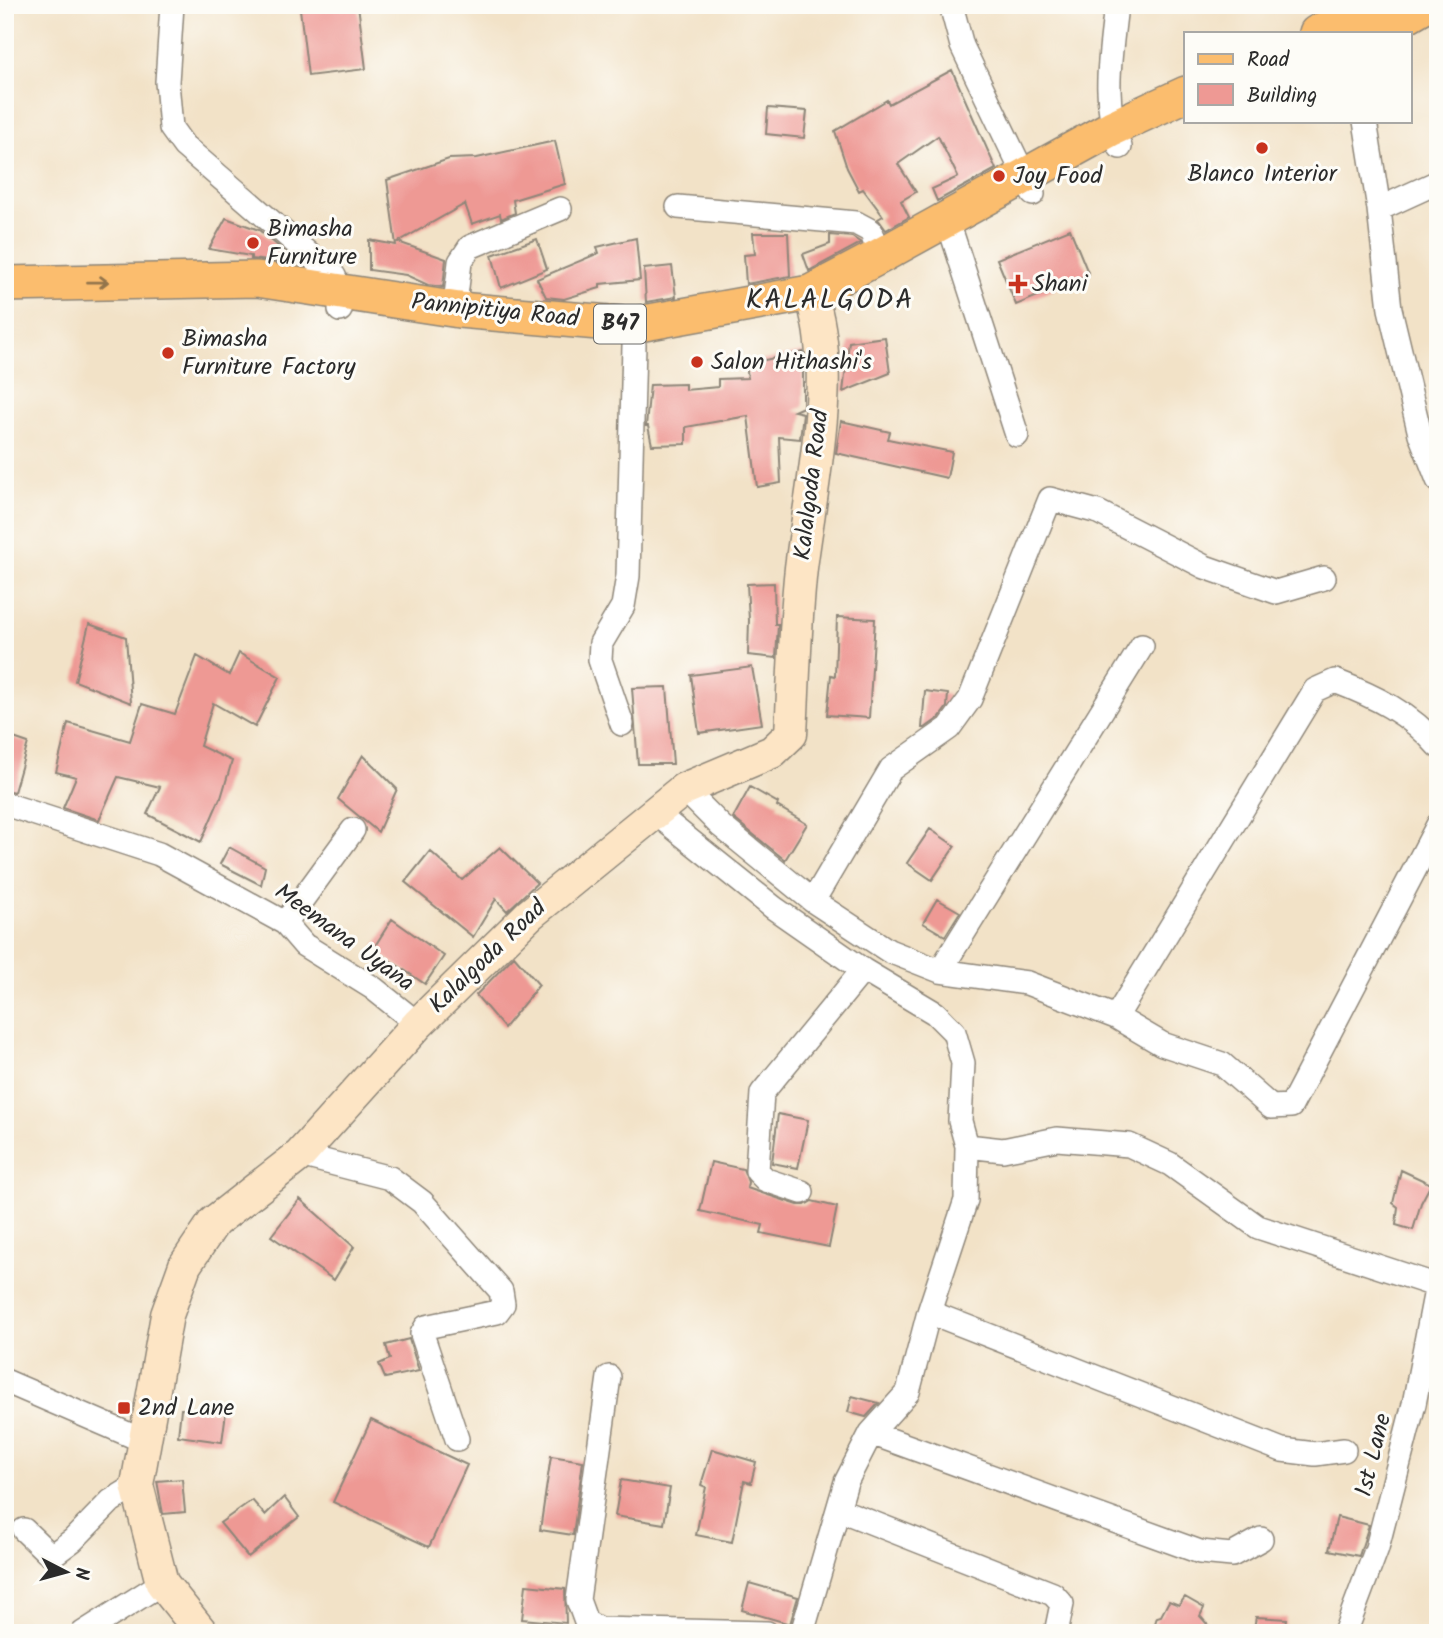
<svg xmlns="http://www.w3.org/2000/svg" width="1443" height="1638" font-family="Kalam,sans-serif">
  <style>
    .building { fill: #ee9994 }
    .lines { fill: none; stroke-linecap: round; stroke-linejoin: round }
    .street-casing { stroke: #8e8679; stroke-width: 26 }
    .secondary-casing { stroke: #8e8679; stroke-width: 35 }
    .primary-casing { stroke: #8e8679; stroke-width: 38 }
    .street { stroke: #fff; stroke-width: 23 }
    .secondary { stroke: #fde5c5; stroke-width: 32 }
    .primary { stroke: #fbbd6e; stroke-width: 35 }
    .oneway { stroke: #93744c }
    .poi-dot { fill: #c8321e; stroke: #fdfcf7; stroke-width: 2.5 }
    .labels { text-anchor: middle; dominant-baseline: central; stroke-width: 6; stroke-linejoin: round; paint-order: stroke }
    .shield { fill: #fdfcf7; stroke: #6a6a68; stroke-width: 2 }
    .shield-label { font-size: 23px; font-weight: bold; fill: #2b2b2b }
    .poi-label { font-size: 24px; fill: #2b2b2b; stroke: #fdfcf7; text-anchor: start }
    .street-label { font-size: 24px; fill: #2b2b2b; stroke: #fdfcf7 }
    .quarter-label { font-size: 28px; letter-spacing: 2px; fill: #2b2b2b; stroke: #fdfcf7 }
  </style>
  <rect width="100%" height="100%" fill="#fdfcf7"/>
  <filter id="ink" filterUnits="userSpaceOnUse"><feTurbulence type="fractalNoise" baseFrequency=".0143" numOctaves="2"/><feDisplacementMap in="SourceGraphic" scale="14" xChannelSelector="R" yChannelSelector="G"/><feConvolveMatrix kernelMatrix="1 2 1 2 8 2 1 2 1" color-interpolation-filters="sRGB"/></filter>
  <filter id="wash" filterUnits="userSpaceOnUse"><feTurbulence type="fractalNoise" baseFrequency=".00686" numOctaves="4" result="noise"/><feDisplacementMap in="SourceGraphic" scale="28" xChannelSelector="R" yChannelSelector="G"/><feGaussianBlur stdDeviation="1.57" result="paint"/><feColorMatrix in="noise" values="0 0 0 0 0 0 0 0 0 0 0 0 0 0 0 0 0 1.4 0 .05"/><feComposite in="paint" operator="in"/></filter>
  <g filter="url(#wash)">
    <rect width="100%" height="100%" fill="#f2e2c7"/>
    <g id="blocks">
      <path class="building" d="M334 5H358L366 69 308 76 300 9Z
        M952 70 996 169 937 201 932 189 958 177 938 136 898 164 916 192 901 201 909 217 886 230 878 219 883 216 863 189 859 191 847 168 835 131 887 100 889 104Z
        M768 108 807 111 804 138 766 134Z
        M555 141 565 184 513 200 515 213 501 219 500 214 472 224 465 204 398 242 446 259 443 287 428 285 406 275 369 270V240L396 245 387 180 449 159 477 158Z
        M226 218 259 230 285 252 289 258 287 263 251 259V256L209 249Z
        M1070 229 1089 275 1016 305 997 259Z
        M753 233H788L790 276 746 284 744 255 755 254Z
        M830 235 852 237 861 243 809 271 803 254 830 244Z
        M636 238 640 280 600 284V288L564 299 546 297 537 279 599 253 597 247Z
        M537 239 547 269 501 288 492 255Z
        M672 266 676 297 646 302 644 269Z
        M885 337 890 373 843 392 849 342Z
        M803 352V407L794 411 803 413 800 439 779 437 781 483 757 487 748 416 686 427V444L652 445 648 426H646L650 385 685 384V390L718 387V379L748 378 746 364Z
        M841 421 890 432 888 439 952 452 947 478 836 453Z
        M774 583 775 624H778L776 658 748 655 749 620 747 584Z
        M837 617 875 619 869 718 827 715 831 675 835 676Z
        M89 624 126 637 131 703 75 681Z
        M239 653 280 677 255 727 213 703 200 746 232 761 221 798H220L201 842 147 814 160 787 118 777 99 820 63 808 76 777 56 772 68 723 130 741 142 704 175 714 197 656 229 675Z
        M752 667 762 724 699 733 691 675Z
        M667 687 673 764H638L632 688Z
        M925 691 948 694 947 707 939 718 925 728H922Z
        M5 735 28 743 14 792 5 790Z
        M363 755 397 789 378 832 338 799Z
        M750 787 778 803 777 806 807 824 785 860 733 818Z
        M930 829 955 846 932 880 907 863Z
        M229 847 265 867 261 885 220 864Z
        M500 847 537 883 507 911 496 899 473 937 405 882 430 851 462 880Z
        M937 899 960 912 945 936 923 923Z
        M392 919 444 956 425 984 373 949Z
        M514 956 539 985 504 1028 476 995Z
        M778 1114 808 1120 798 1168 772 1163Z
        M711 1162 743 1169 748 1182 747 1188 798 1205H805L812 1201 837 1207 829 1247 761 1233 763 1225 700 1211Z
        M1401 1170 1431 1184 1421 1203 1413 1230 1396 1225 1398 1207 1393 1203Z
        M300 1199 354 1247 334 1280 271 1236Z
        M409 1339 419 1371 385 1378 379 1364 390 1359 386 1345Z
        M852 1396 879 1403 866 1417 848 1412Z
        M181 1409 226 1412 222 1442 178 1436Z
        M371 1420 467 1465 429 1547 333 1502Z
        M712 1449 756 1462 751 1483 744 1481 732 1542 696 1535 706 1487 701 1485Z
        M551 1456 583 1461 573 1535 540 1530Z
        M182 1479 185 1512 163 1514 157 1481Z
        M621 1480 670 1488 664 1524 615 1516Z
        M284 1497 299 1517 248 1557 220 1523 252 1500 265 1515Z
        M1337 1517 1369 1525 1359 1556 1329 1550Z
        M749 1583 798 1597 790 1624 742 1610Z
        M526 1585 565 1589 566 1623 522 1619Z
        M1185 1597 1204 1608 1200 1616 1215 1633H1152L1157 1617 1161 1616 1169 1601 1179 1605Z
        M1256 1617 1287 1619 1285 1633H1253Z"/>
    </g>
  </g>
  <g filter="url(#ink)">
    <use href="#blocks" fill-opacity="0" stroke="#8e8679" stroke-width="2"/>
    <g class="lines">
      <g class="street-casing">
        <path id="street" d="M172 5 167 82 171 128 184 146 334 276 341 293 340 310
          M951 5 962 46 1033 194
          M1116 5C1111 53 1101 101 1120 147
          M1365 121 1379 209 1390 309 1420 434 1438 480
          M678 207 856 223 871 231 880 256
          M1379 209 1438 182
          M953 237 1017 435
          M459 310 456 296 460 262 470 247 560 209
          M622 724 600 660 601 643 623 606 628 576 634 345
          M684 789 721 826 813 901 889 951 940 971 1027 983 1116 1017 1162 1044 1222 1064 1271 1107 1291 1106 1438 825
          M5 804 159 854 285 923 304 945 373 988 418 1024
          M653 811 774 908 863 970 935 1013 954 1032 963 1063 960 1121 967 1146 1003 1150 1057 1139 1129 1145 1170 1164 1258 1227 1438 1286
          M813 901 891 769 949 728 970 699 1050 499 1098 512 1205 567 1276 592 1324 578
          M285 923 353 830
          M940 971 1142 646
          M1116 1017 1315 690 1335 681C1374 696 1410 713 1438 746
          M300 1155 390 1178 422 1202 501 1291 503 1304 497 1312 426 1327 422 1334 457 1439
          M802 1192 766 1180 757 1171 762 1093 863 970
          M929 1312 1282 1450 1315 1454 1344 1450
          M609 1377 578 1600 586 1622 599 1629 767 1633
          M5 1381 144 1441
          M871 1433 1200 1552 1232 1555 1261 1539
          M840 1510 1053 1594 1062 1604 1056 1633
          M24 1530 47 1552 54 1554 73 1540 111 1501 137 1485
          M83 1633 162 1583
          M802 1633 846 1482 871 1433 908 1392 929 1312 966 1200 967 1146
          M1345 1633 1377 1548 1414 1404 1437 1285"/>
      </g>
      <g class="secondary-casing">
        <path id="secondary" d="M202 1633 162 1583 137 1485 167 1315 185 1265 214 1222 300 1155 418 1024 529 915 684 789 772 752 791 734C794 679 795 623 801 568 811 486 839 370 810 293"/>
      </g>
      <g class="primary-casing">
        <path id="primary" d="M1317 33 1378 5
          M1376 33 1424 5
          M5 284 257 279 459 310 633 325 810 293 880 256 1112 128 1186 94"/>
      </g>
      <use href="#street" class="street"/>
      <use href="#secondary" class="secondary"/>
      <use href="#primary" class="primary"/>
    </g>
    <defs><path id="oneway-shaft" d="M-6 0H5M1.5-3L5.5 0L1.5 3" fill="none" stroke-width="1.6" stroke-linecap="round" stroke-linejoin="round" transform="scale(1.75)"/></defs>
    <use class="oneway" href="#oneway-shaft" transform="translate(98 282) rotate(-1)"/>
  </g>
  <g class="poi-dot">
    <circle cx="1262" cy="148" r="7"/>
    <circle cx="999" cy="176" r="7"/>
    <circle cx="253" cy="243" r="7"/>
    <path d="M1014.5 273.5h7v7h7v7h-7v7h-7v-7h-7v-7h7z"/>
    <circle cx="168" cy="353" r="7"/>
    <circle cx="697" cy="362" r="7"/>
    <rect x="117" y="1401" width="14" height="14" rx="3.5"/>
  </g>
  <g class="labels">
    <rect class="shield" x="594" y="304.5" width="52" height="39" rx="5"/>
    <g class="shield-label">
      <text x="620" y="324">B47</text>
    </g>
    <g class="poi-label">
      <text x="1262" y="174" text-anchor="middle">Blanco Interior</text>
      <text x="1013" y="176">Joy Food</text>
      <text x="267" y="229">Bimasha<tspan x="267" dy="28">Furniture</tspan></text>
      <text x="1032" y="284">Shani</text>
      <text x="182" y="339">Bimasha<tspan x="182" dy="28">Furniture Factory</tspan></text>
      <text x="711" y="362">Salon Hithashi's</text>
      <text x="138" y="1408">2nd Lane</text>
    </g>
    <g class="street-label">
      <text transform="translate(495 311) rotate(6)">Pannipitiya Road</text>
      <text transform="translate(812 485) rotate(-83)">Kalalgoda Road</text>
      <text transform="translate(344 938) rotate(36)">Meemana Uyana</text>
      <text transform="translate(488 957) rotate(-44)">Kalalgoda Road</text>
      <text transform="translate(1374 1455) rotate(-76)">1st Lane</text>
    </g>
    <g class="quarter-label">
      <text x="830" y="300">KALALGODA</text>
    </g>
  </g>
  <rect width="1443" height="1638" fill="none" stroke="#fdfcf7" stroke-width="28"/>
  <rect x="1184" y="32" width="228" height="91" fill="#fdfcf7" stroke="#a9a8a5" stroke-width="2"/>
  <rect x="1198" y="54" width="35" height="10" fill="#fbbd6e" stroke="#a9a8a5" stroke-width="2"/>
  <text x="1247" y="66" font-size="21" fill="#2b2b2b">Road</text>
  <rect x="1198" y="84" width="35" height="21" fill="#ee9994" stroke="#a9a8a5" stroke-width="2"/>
  <text x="1247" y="102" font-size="21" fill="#2b2b2b">Building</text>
  <g transform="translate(66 1572) rotate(96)" stroke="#fdfcf7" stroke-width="5" paint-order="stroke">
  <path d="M0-5L12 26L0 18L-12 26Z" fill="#2b2b2b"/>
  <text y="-10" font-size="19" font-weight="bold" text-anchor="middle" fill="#2b2b2b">N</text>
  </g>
</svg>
